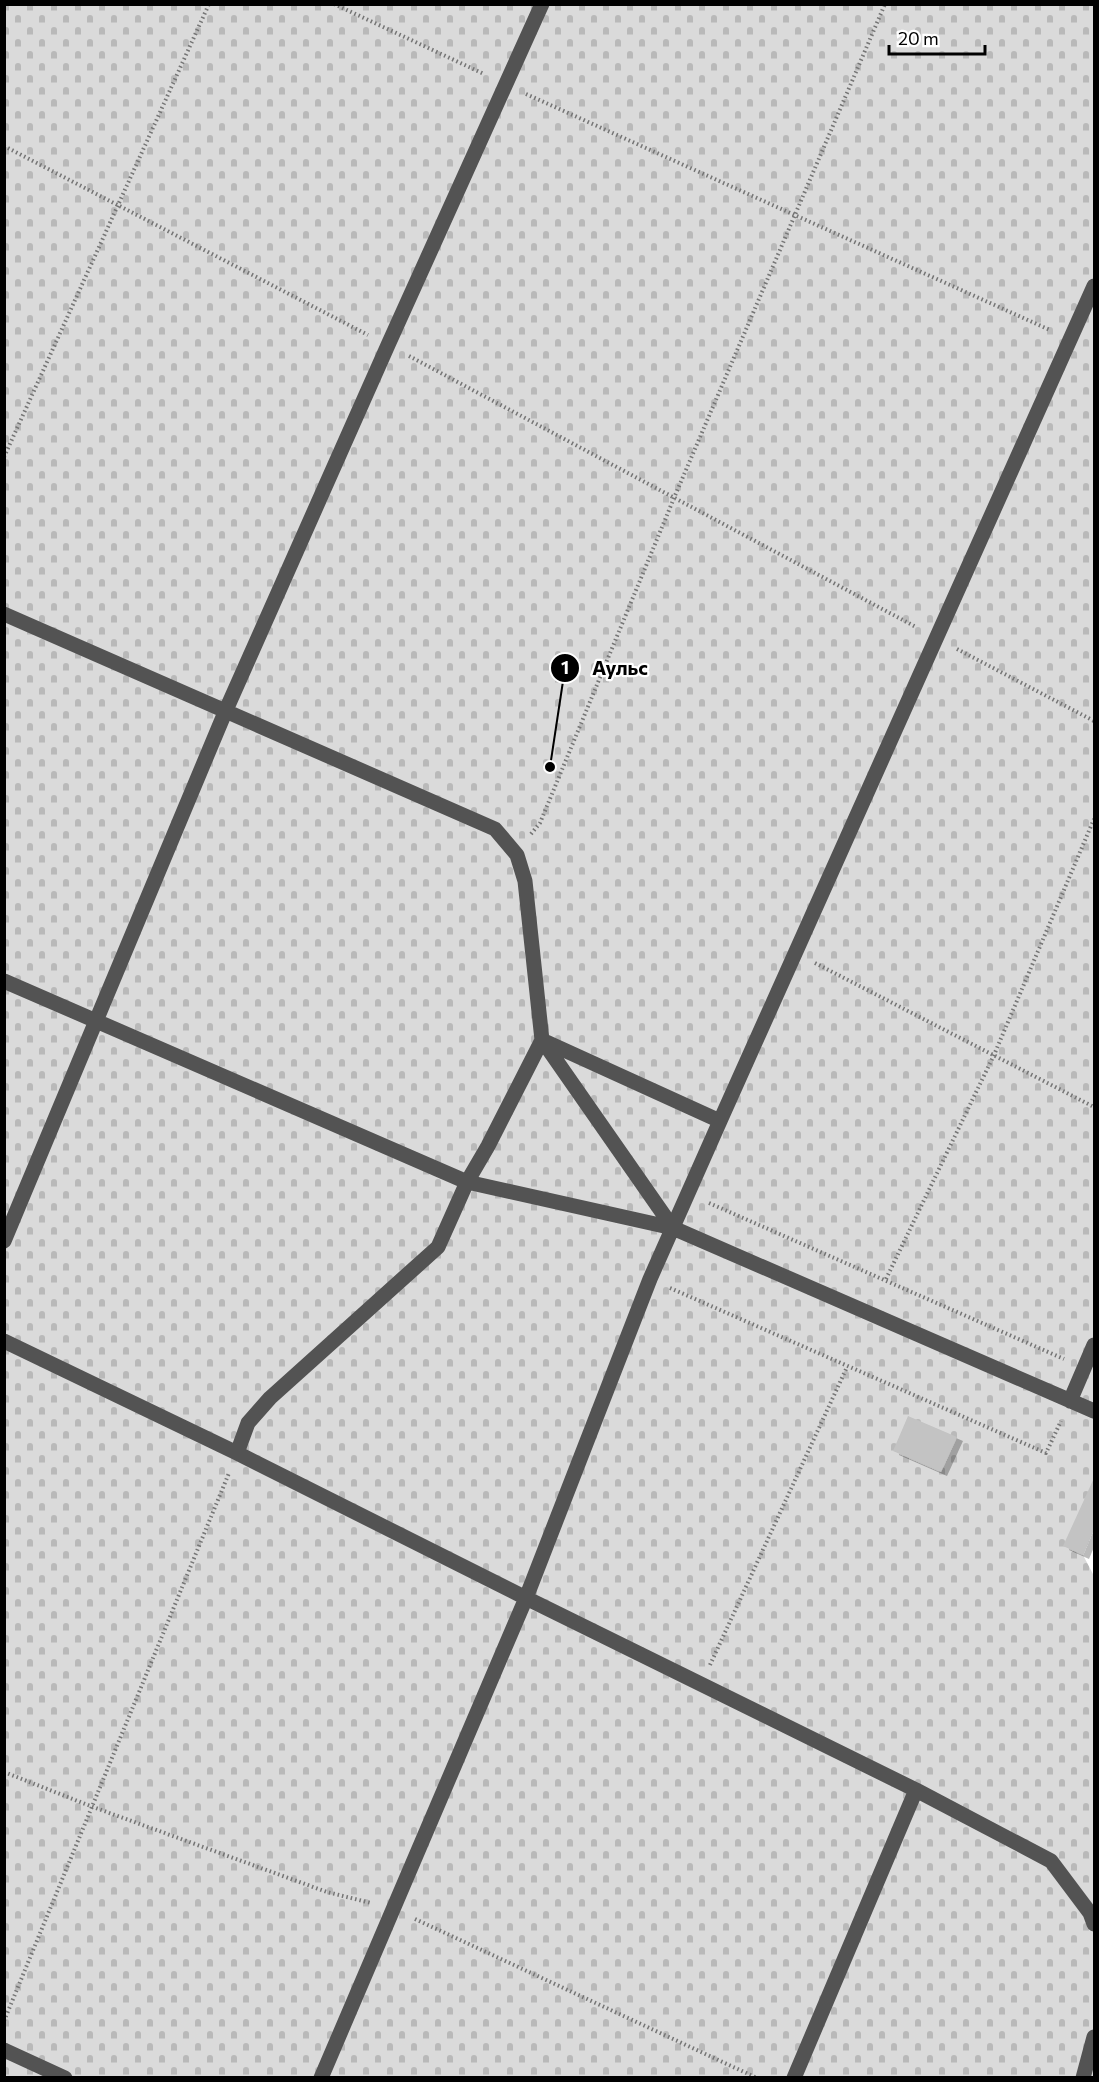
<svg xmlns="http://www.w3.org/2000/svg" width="1099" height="2082" font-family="Commissioner,sans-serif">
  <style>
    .cemetery { fill: url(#cemetery-stones) }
    .building { fill: #c3c3c3; filter: url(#shadow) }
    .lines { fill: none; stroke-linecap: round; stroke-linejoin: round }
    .path { stroke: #757575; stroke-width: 4; stroke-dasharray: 1.5 3; stroke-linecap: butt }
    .minor { stroke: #535353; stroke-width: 15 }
    .leader { fill: none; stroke: #000; stroke-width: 2 }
    .callout-dot { fill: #000; stroke: #fff; stroke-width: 2 }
    .mark-label { font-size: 18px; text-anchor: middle; font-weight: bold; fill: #fff }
    .callout-label { font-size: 20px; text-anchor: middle; font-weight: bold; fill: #000; stroke: #fff; stroke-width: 4.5; stroke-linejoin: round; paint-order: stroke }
  </style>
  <defs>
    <pattern id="cemetery-stones" width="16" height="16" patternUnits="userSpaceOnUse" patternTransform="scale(1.5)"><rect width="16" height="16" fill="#dadada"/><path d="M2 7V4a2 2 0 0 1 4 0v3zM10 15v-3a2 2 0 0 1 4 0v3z" fill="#b9b9b9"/></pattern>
    <filter id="shadow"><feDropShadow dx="6" dy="4" stdDeviation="0" flood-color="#0004"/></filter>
  </defs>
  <rect width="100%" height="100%" fill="#fff"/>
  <path class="cemetery" d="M5 5H1094V1529L1083 1555 1094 1576V2077L5 2078Z"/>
  <path class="building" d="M908 1416 957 1437 941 1472 893 1451Z
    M1094 1478V1529L1083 1555 1063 1546Z"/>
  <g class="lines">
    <path class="path" d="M334 4 484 74
      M526 94 1050 330
      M4 146 368 335
      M409 356 916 627
      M4 457 209 4
      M957 649 1094 721
      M531 834 540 823 674 498 885 4
      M815 963 1094 1107
      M709 1203 1064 1359
      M886 1279 994 1055 1094 819
      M670 1288 1046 1453 1061 1421
      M710 1665 847 1367
      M4 1772 93 1807 327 1892 371 1903
      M415 1919 757 2078
      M4 2021 229 1473"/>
    <path class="minor" d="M4 614 495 829 517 855 525 881 542 1040 673 1228
      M4 981 467 1182 673 1228 1094 1411
      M4 1241 226 710 388 345 542 4
      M4 1341 237 1453 248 1423 270 1398 438 1247 467 1182 488 1146 542 1040 720 1121 1094 286
      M1070 1401 1094 1345
      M237 1453 526 1598 650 1279 720 1121
      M4 2050 65 2078
      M321 2078 526 1598 916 1790 1051 1861 1090 1913 1094 1924
      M794 2078 916 1790
      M1083 2078 1094 2037"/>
  </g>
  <path class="leader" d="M550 767L565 668"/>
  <g class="callout-dot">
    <circle cx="550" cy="767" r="6"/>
    <circle cx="565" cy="668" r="15"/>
  </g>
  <g class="mark-label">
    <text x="565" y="674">1</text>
  </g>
  <g class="callout-label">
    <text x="620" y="675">Аульс</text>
  </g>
  <rect width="1099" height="2082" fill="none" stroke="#000000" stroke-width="12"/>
  <path d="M889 45v9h96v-9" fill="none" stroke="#000000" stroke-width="3"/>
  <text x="898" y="45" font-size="18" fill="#000000" stroke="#ffffff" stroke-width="4.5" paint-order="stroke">20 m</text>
</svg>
